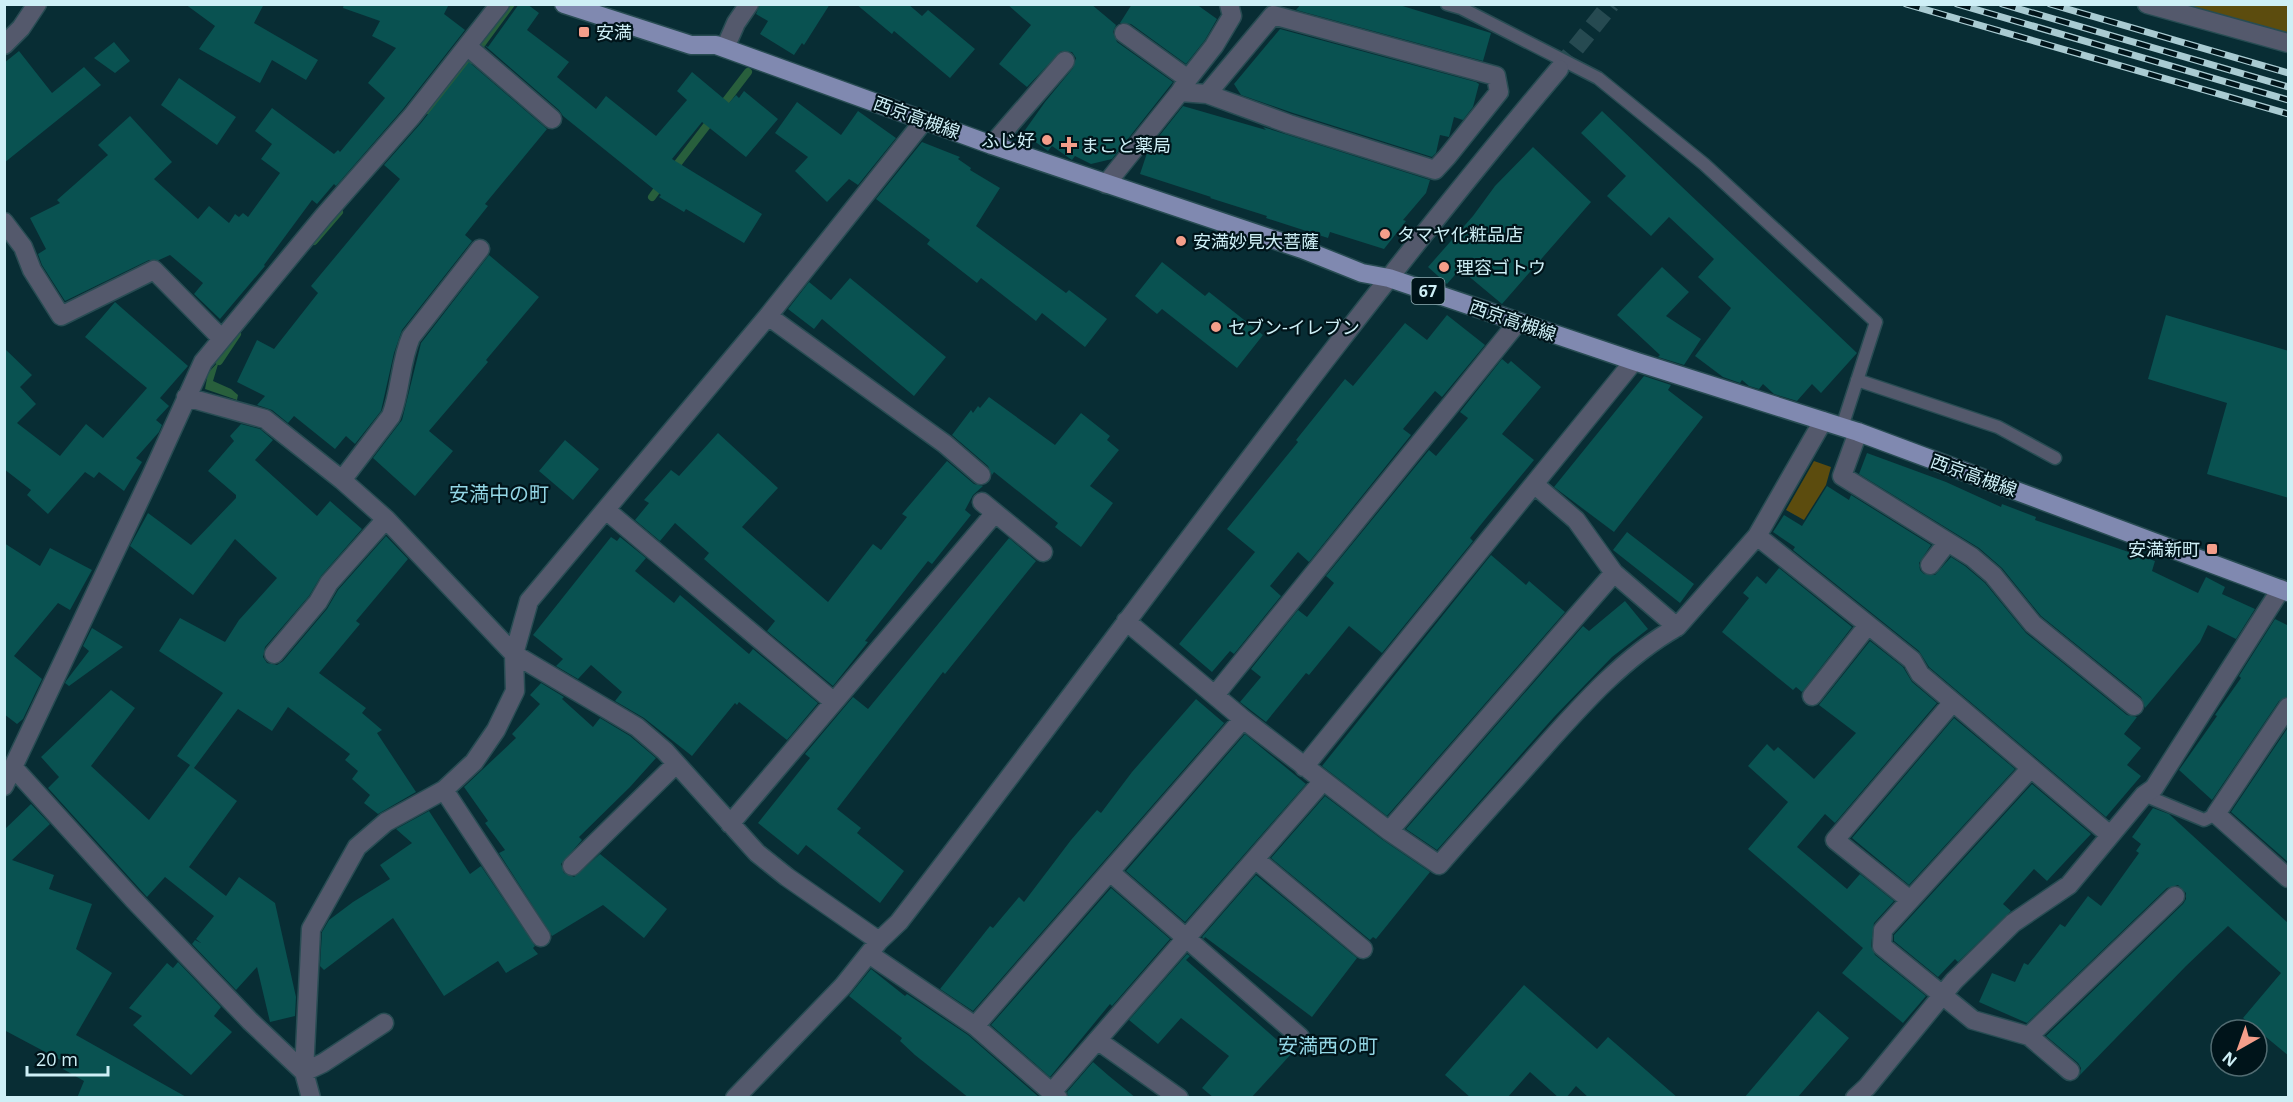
<svg xmlns="http://www.w3.org/2000/svg" width="2293" height="1102" font-family="'Open Sans','Noto Sans JP',sans-serif">
  <style>
    .green { fill: #5c4c0e }
    .water { fill: #285f3c }
    .lines { fill: none; stroke-linecap: round; stroke-linejoin: round }
    .stream { stroke: #285f3c; stroke-width: 8 }
    .building { fill: #095251 }
    .street-tunnel { stroke: #264a51; stroke-width: 18; stroke-dasharray: 18 9; stroke-linecap: butt }
    .lane-casing { stroke: #284c53; stroke-width: 15 }
    .street-casing { stroke: #284c53; stroke-width: 21 }
    .primary-casing { stroke: #284c53; stroke-width: 21 }
    .lane { stroke: #54596c; stroke-width: 12 }
    .street { stroke: #54596c; stroke-width: 18 }
    .primary { stroke: #8089b0; stroke-width: 18 }
    .rail-casing { stroke: #a9cbd2; stroke-width: 7 }
    .rail { stroke: #00141a; stroke-width: 4.5; stroke-dasharray: 14; stroke-linecap: butt }
    .poi-dot { fill: #f49e8a; stroke: #00141a; stroke-width: 2 }
    .labels { text-anchor: middle; dominant-baseline: central; stroke-width: 4.5; stroke-linejoin: round; paint-order: stroke }
    .shield { fill: #00141a; stroke: #90adb4; stroke-width: 1.5 }
    .shield-label { font-size: 16px; font-weight: bold; fill: #ceeff6 }
    .poi-label { font-size: 18px; fill: #ceeff6; stroke: #00141a; text-anchor: start }
    .street-label { font-size: 18px; fill: #ceeff6; stroke: #00141a }
    .neighbourhood-label { font-size: 20px; fill: #93d6e5; stroke: #00141a }
  </style>
  <rect width="100%" height="100%" fill="#082d34"/>
  <path class="green" d="M2178 5H2288V36Z
    M1814 461 1831 467 1826 485 1804 520 1786 510Z"/>
  <path class="water" d="M219 361 213 381 231 389 238 395 237 400 205 389 208 373Z"/>
  <g class="lines">
    <path class="stream" d="M428 110 469 61 511 4
      M672 171 748 72
      M652 197 662 183
      M314 241 339 212
      M219 361 237 334"/>
  </g>
  <path class="building" d="M185 4H264L254 23 318 60 306 80 272 60 260 83 199 49 215 26Z
    M344 4H449L444 14 465 30 403 109 336 186 334 184 317 204 312 200 264 265 265 266 220 319 194 294 203 283 170 255 159 260H149L65 301 42 265 38 254 46 249 30 218 60 203 57 200 108 155 98 145 130 116 172 162 154 179 198 219 209 206 229 223 235 214 239 217 243 213 248 217 280 173 261 159 272 144 255 131 272 108 334 154 338 150 340 152 385 98 368 83 396 48 372 36 380 21 343 8Z
    M519 4H527L539 13 527 30 569 62 557 77 596 109 606 96 656 136 687 100 677 91 692 72 729 103 736 95 739 98 744 91 778 119 746 157 702 122 672 159 762 214 744 243 686 209 684 212 659 197 661 195 563 116 559 110 483 44 488 47Z
    M760 4H830L804 45 802 43 794 55 760 34 768 21 756 14Z
    M856 4H908L922 16 928 10 975 49 950 78 894 31 892 34Z
    M1007 4H1091L1116 25 1113 32 1117 42 1173 82 1112 159 1091 164 1075 156 1072 160 1052 146 1048 151 1023 133 1045 102 1073 68 1076 58 1072 52 1061 51 1027 87 999 64 1031 25Z
    M1132 4H1196L1217 19 1205 40 1186 64 1131 24 1120 23Z
    M1301 4H1396L1491 33 1483 61 1296 10Z
    M1280 29 1476 82 1479 84 1473 107 1463 120 1454 117 1449 137 1440 135 1436 153 1432 157 1293 113 1241 95 1234 84Z
    M114 42 130 61 115 73 94 58Z
    M19 51 52 93 84 67 101 85 4 163V63Z
    M469 62 547 129 485 204 488 206 465 235 472 241 402 330 394 353 381 411 355 444 346 436 335 449 294 416 288 423 272 410 257 405 265 396 237 382 257 340 274 349 318 293 311 286 400 179 384 165 421 123Z
    M179 78 236 117 217 145 161 105Z
    M797 102 841 135 858 111 896 138 858 185 849 179 827 202 795 171 808 157 775 133Z
    M1183 106 1266 130 1263 127 1430 180 1426 193 1403 220 1406 221 1384 249 1330 232 1328 238 1266 218 1267 216 1210 198 1211 197 1140 174 1148 150Z
    M1602 111 1857 353 1821 393 1812 384 1797 401 1774 394 1763 384 1759 389 1749 386 1742 380 1740 383 1723 377 1695 356 1731 308 1698 277 1714 259 1669 217 1651 236 1607 196 1626 176 1581 133Z
    M922 142 960 157 958 159 971 168 970 170 1000 188 976 226 1066 293 1069 290 1107 319 1085 347 1042 313 1036 321 981 278 977 283 927 244 930 240 876 199Z
    M1533 147 1591 202 1502 304 1460 269 1447 284 1428 267 1473 216 1495 186Z
    M489 255 539 297 486 360 488 362 429 431 453 451 415 496 373 458 402 420 421 343Z
    M1162 262 1205 296 1209 292 1263 335 1237 368 1162 309 1157 314 1135 296Z
    M1662 267 1689 292 1666 316 1701 339 1684 365 1658 357 1660 355 1617 315Z
    M850 278 946 357 914 396 822 319 814 329 788 309 809 282 831 300Z
    M115 302 188 366 160 398 169 406 156 420 162 425 159 432 136 458 142 462 124 491 99 472 94 478 85 472 48 514 27 495 31 490 4 469V348L32 375 20 387 36 404 17 423 60 456 86 424 103 438 147 388 85 337Z
    M1447 315 1485 345 1442 397 1435 391 1403 429 1411 435 1309 562 1298 552 1270 586 1281 596 1234 654 1230 651 1212 672 1179 644 1255 552 1227 529 1298 442 1296 440 1345 379 1353 386 1405 323 1427 340Z
    M2166 315 2289 351V498L2207 474 2227 403 2148 379Z
    M1502 359 1508 364 1511 361 1541 387 1502 434 1534 460 1487 517 1470 538 1473 541 1382 653 1349 626 1309 675 1306 673 1266 722 1240 702 1261 677 1251 669 1298 610 1307 617 1334 583 1326 576 1429 450 1436 456 1468 418 1460 412Z
    M1644 376 1671 385 1668 390 1703 417 1614 532 1554 487Z
    M989 397 1055 445 1081 413 1110 436 1107 440 1119 450 1090 486 1113 503 1081 547 1055 527 1058 523 994 472 992 475 988 466 952 435 971 410 973 413 978 406 980 408Z
    M241 424 260 429 273 440 255 460 317 516 330 501 362 529 321 576 309 596 265 647 263 657 267 663 277 665 283 661 327 609 338 590 386 536 408 559 356 621 360 624 319 673 366 708 362 713 382 730 377 733 416 792 378 814 364 803 370 795 352 779 358 771 345 760 350 754 288 707 272 731 238 709 194 768 237 801 189 867 226 896 239 877 275 903 296 997 295 1016 270 1022 257 967 236 990 192 944 195 940 201 943 196 939 214 916 165 877 147 897 48 788 59 777 41 757 111 690 135 708 91 766 149 820 190 765 177 756 223 693 159 651 180 618 225 642 239 620 277 578 235 539 193 595 130 546 148 513 191 545 236 498V495L208 471 234 441 230 436Z
    M718 433 778 488 742 527 828 602 873 544 881 550 907 517 902 514 947 461 974 484 983 486 973 495 965 510 971 515 932 564 928 561 865 641 868 642 833 686 767 631 775 621 704 559 709 553 675 523 660 541 635 520 649 503 644 500 671 470 679 476Z
    M565 440 599 469 573 500 539 471Z
    M1867 453 1946 482 2001 507 2002 504 2036 517 2035 520 2155 561 2152 571 2198 593 2206 577 2225 587 2222 594 2255 609 2236 639 2208 625 2200 642 2145 708 2141 697 2041 616 2002 568 1979 548 1859 474Z
    M1827 486 1849 500 1851 495 1931 545 1919 563 1920 570 1924 574 1935 575 1951 557 1965 566 1985 583 2026 633 2127 715 2137 717 2124 734 2141 748 2127 765 2141 776 2106 817 1929 667 1919 651 1793 550 1795 547 1773 532 1784 515 1802 526Z
    M1627 532 1694 584 1680 603 1613 550Z
    M611 537 617 541 620 537 646 558 635 571 674 603 680 595 749 654 753 649 818 703 787 740 739 702 737 705 735 703 692 756 644 718 615 701 622 692 591 665 578 679 556 666 563 659 533 635Z
    M1009 538 1036 561 945 674 943 672 837 809 861 828 857 833 904 871 880 903 806 845 798 855 758 823 810 758 805 754 853 697 868 709Z
    M4 543 40 566 50 548 92 570 70 610 58 603 14 656 42 679 23 719 17 724 4 714Z
    M1491 555 1526 585 1529 581 1565 612 1387 816 1322 766Z
    M1779 568 1852 627 1802 692 1796 687 1793 690 1722 632 1749 598 1743 593 1757 576 1766 584Z
    M1625 601 1648 629 1612 657 1554 717 1437 850 1406 829 1583 626 1589 631Z
    M2275 619 2289 626V696L2279 701 2212 800 2179 770 2217 716 2215 715 2241 678 2239 676Z
    M92 628 123 647 69 686 65 683 66 681 89 651 83 646Z
    M1870 641 1903 667 1912 682 1937 703 1835 823 1825 814 1797 847 1847 889 1860 874 1894 901 1874 923 1871 946 1875 955 1926 996 1903 1023 1842 973 1863 948 1748 849 1788 802 1748 766 1767 744 1774 751 1778 747 1814 779 1856 733 1819 705Z
    M541 683 564 697 562 699 593 727 600 718 630 736 656 758 630 787 579 837 582 840 561 864 564 873 574 877 600 854 667 909 644 938 603 905 552 936 499 853 505 850 485 823 488 821 464 787 516 738 512 734 540 704 530 695Z
    M1196 699 1224 723 1227 720 973 1011 940 989 990 926 993 928 1019 897 1024 902 1071 840 1097 810 1101 813 1132 772Z
    M1954 718 2015 769 1909 885 1852 838Z
    M2289 726V863L2231 812Z
    M1245 734 1306 784 1185 922 1126 871Z
    M2032 784 2091 834 2047 881 2034 869 2003 904 2011 911 1958 962 1955 959 1938 977 1894 941V935Z
    M1325 796 1383 840 1430 872 1376 939 1373 937 1370 940 1271 858Z
    M31 804 50 824 12 860 54 875 49 889 92 904 76 949 112 973 76 1035 188 1098H77L84 1081 63 1069 66 1063 4 1030V830Z
    M2153 808 2169 814 2289 924V1056L2243 1018 2281 973 2228 926 2186 966 2080 1075 2081 1068 2078 1063 2046 1036 2183 904 2186 899V893L2178 885 2167 888 2027 1023 1979 1002 1992 973 2015 982 2024 963 2028 965 2060 924 2065 927 2088 896 2101 906 2139 853 2136 851 2141 844 2132 837Z
    M429 811 470 874 481 866 535 946 533 948 538 954 506 973 498 961 444 996 393 918 324 970 320 966 322 932 329 920 353 902 390 879 380 865 412 843 396 829Z
    M1256 875 1357 958 1312 1017 1205 937 1204 939 1202 937Z
    M1111 888 1170 939 1112 1006 1110 1004 1050 1077 991 1025Z
    M1187 954 1190 956 1186 960 1292 1053 1251 1098H1214L1202 1088 1229 1056 1181 1018 1158 1044 1129 1020Z
    M178 962 221 1007 214 1016 232 1032 191 1075 133 1025 142 1016 129 1008 167 963 173 968Z
    M871 969 905 996 907 994 968 1035 1040 1098H969L915 1055 900 1041 902 1038 849 996Z
    M1524 985 1597 1049 1608 1037 1678 1098H1589L1576 1086 1566 1098H1559L1530 1072 1507 1098H1471L1445 1075Z
    M1818 1011 1849 1038 1797 1098H1744Z
    M1093 1062 1109 1076 1136 1098H1069L1067 1092Z"/>
  <g class="lines">
    <path class="street-tunnel" d="M1559 69 1611 4"/>
    <g class="lane-casing">
      <path id="lane" d="M1447 4 1461 8 1598 78 1704 164 1876 322 1842 427
        M1857 380 1998 427 2055 458
        M2144 795 2204 820 2216 814"/>
    </g>
    <g class="street-casing">
      <path id="street" d="M2147 4 2288 43
        M1124 33 1188 79
        M4 45 21 28 37 4
        M467 46 552 119
        M725 48 736 23 749 4
        M1180 92 1188 79 1214 46 1232 16 1229 4
        M992 145 1065 61
        M1106 184 1180 92 1207 94 1289 124 1435 170 1447 157 1499 92 1496 76 1273 15 1207 94
        M4 222 23 247 32 270 61 316 154 270 221 338
        M768 316 945 444 981 475
        M186 397 265 419 342 480 386 519 514 654 637 727 665 751 757 853 787 877 879 941
        M1858 432 1842 476 1972 557 1993 575 2033 624 2134 706
        M342 480 391 416C401 390 400 362 411 337L480 249
        M1534 484 1576 520 1614 573
        M982 502 1043 552
        M606 510 834 702
        M1757 536 1912 660 1920 674 2110 835
        M1930 565 1947 543
        M1126 621 1243 719 1389 831 1614 573 1677 627 1757 536 1823 421
        M274 654 318 602 329 583 386 519
        M1215 695 1518 322
        M1812 696 1868 625
        M2288 707 2216 814 2288 878
        M13 767 133 899 250 1021 304 1072
        M1304 767 1634 361
        M2031 768 1883 930 1882 946 1973 1020 2029 1036 2070 1071
        M4 786 152 474 203 362 323 217 412 116 500 4
        M444 790 541 937
        M730 824 995 513
        M1389 831 1439 865C1471 828 1504 792 1536 756 1578 709 1622 658 1677 627
        M1255 859 1363 949
        M572 866 676 764
        M1110 872 1300 1037
        M1910 900 1835 840 1953 702
        M869 954 975 1026 1058 1098
        M975 1026 1243 719
        M2029 1036 2175 896
        M1097 1040 1179 1098
        M304 1072 323 1063 384 1023
        M1052 1092 1323 781
        M311 1098 304 1072 311 929 357 847 386 822 444 790 474 762 496 730 515 691 514 654 529 601 768 316 919 127
        M735 1098 843 986 879 941 899 922C1119 637 1327 344 1559 69
        M1855 1098 1867 1087 1954 981 2013 923 2069 885 2144 795 2154 788 2281 589"/>
    </g>
    <g class="primary-casing">
      <path id="primary" d="M564 4 691 45H716L992 145 1302 249 1362 273 1389 278 1634 361 1858 432 2288 592"/>
    </g>
    <use href="#lane" class="lane"/>
    <use href="#street" class="street"/>
    <use href="#primary" class="primary"/>
    <g class="rail-casing">
      <path id="rail" d="M1906 4 2288 114
        M1957 4 2288 100
        M2002 4 2288 87
        M2050 4 2288 73"/>
    </g>
    <use href="#rail" class="rail"/>
  </g>
  <g class="poi-dot">
    <rect x="578" y="26" width="12" height="12" rx="3"/>
    <circle cx="1047" cy="140" r="6"/>
    <path d="M1066 136h6v6h6v6h-6v6h-6v-6h-6v-6h6z"/>
    <circle cx="1385" cy="234" r="6"/>
    <circle cx="1181" cy="241" r="6"/>
    <circle cx="1444" cy="267" r="6"/>
    <circle cx="1216" cy="327" r="6"/>
    <rect x="2206" y="543" width="12" height="12" rx="3"/>
  </g>
  <g class="labels">
    <rect class="shield" x="1411.5" y="278" width="33" height="26" rx="4.5"/>
    <g class="shield-label">
      <text x="1428" y="291">67</text>
    </g>
    <g class="poi-label">
      <text x="596" y="32">安満</text>
      <text x="1035" y="140" text-anchor="end">ふじ好</text>
      <text x="1081" y="145">まこと薬局</text>
      <text x="1397" y="234">タマヤ化粧品店</text>
      <text x="1193" y="241">安満妙見大菩薩</text>
      <text x="1456" y="267">理容ゴトウ</text>
      <text x="1228" y="327">セブン-イレブン</text>
      <text x="2200" y="549" text-anchor="end">安満新町</text>
    </g>
    <g class="street-label">
      <text transform="translate(917 117) rotate(20)">西京高槻線</text>
      <text transform="translate(1513 320) rotate(19)">西京高槻線</text>
      <text transform="translate(1974 475) rotate(20)">西京高槻線</text>
    </g>
    <g class="neighbourhood-label">
      <text x="499" y="493">安満中の町</text>
      <text x="1328" y="1045">安満西の町</text>
    </g>
  </g>
  <rect width="2293" height="1102" fill="none" stroke="#ceeff6" stroke-width="12"/>
  <g transform="translate(2239 1048) rotate(220)"><circle r="28" fill="#00141a" stroke="#526c72" stroke-width="1.5"/>
  <path d="M0-4.5L10 22L0 15L-10 22Z" fill="#f49e8a"/>
  <text y="-9" font-size="16" font-weight="bold" text-anchor="middle" fill="#ceeff6">N</text>
  </g>
  <path d="M27 1066v9h81v-9" fill="none" stroke="#ceeff6" stroke-width="3"/>
  <text x="36" y="1066" font-size="18" fill="#ceeff6" stroke="#00141a" stroke-width="4.5" paint-order="stroke">20 m</text>
</svg>
